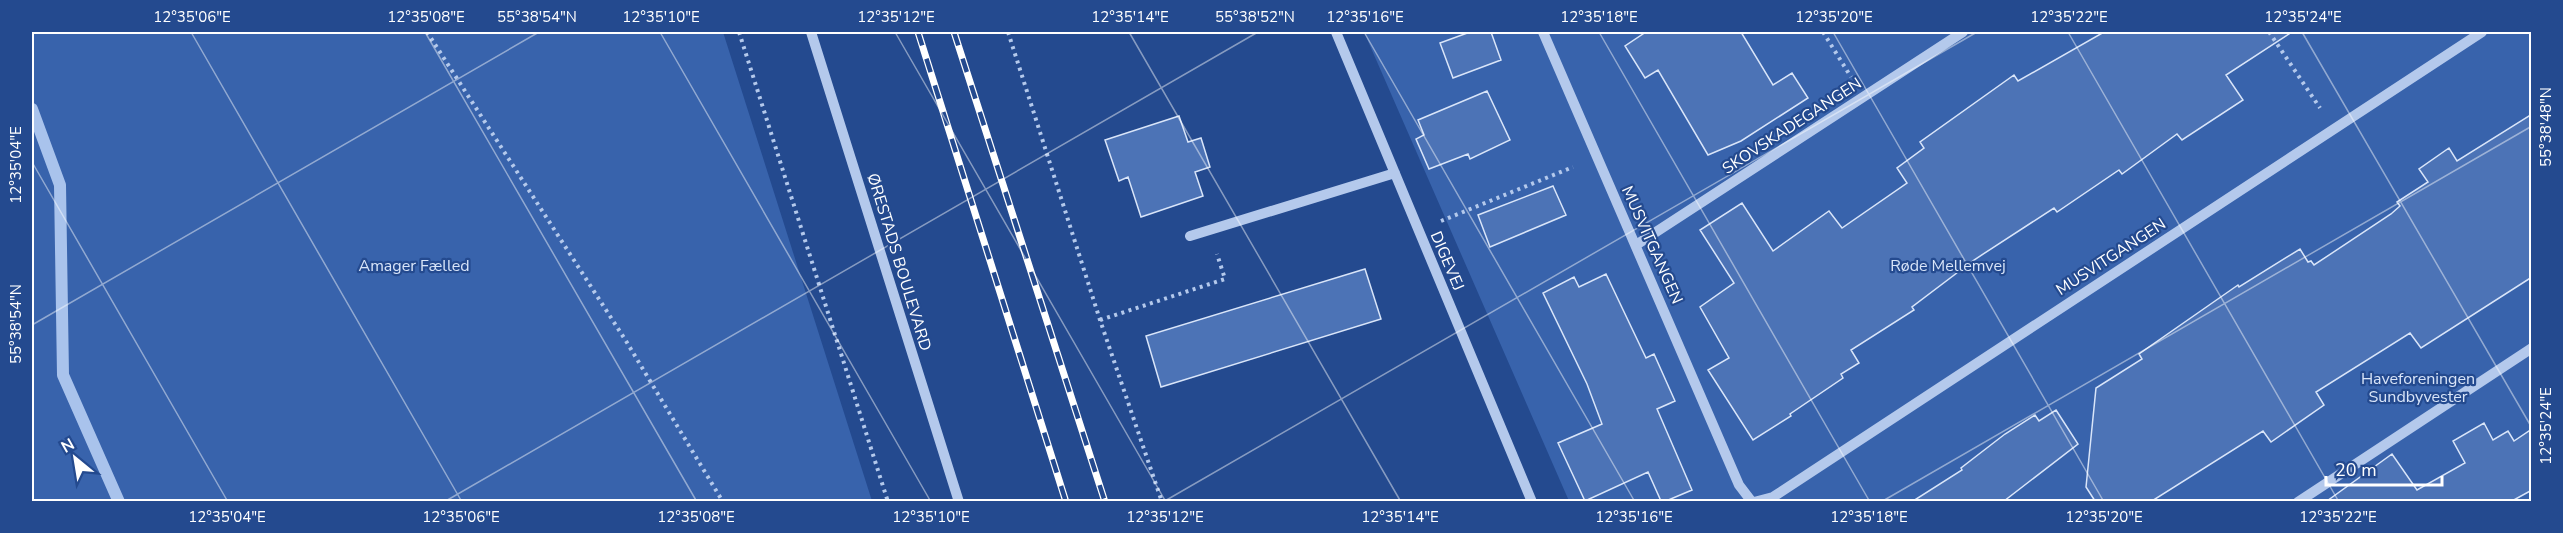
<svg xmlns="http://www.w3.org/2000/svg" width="2563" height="533" font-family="'Nunito Sans',sans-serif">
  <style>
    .green { fill: #3863ac }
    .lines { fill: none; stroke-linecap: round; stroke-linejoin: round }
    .stream { stroke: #a9c3ec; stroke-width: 12 }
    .building { fill: #4c73b6; stroke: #d9e5f9; stroke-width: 1.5 }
    .path { stroke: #b4c9ec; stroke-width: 4; stroke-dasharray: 3 4.5; stroke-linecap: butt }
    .minor { stroke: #b4c9ec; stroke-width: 10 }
    .rail-casing { stroke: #fff; stroke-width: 7 }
    .rail { stroke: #244a8f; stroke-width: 4.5; stroke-dasharray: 14; stroke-linecap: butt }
    .ticks { fill: none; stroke: #fff; stroke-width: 1.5; stroke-opacity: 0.45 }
    .labels { text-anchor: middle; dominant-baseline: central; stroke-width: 4.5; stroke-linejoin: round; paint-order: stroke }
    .street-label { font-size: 16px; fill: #fff; stroke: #244a8f }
    .park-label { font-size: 16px; fill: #d9e5f9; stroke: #244a8f }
    .neatline { fill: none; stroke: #fff; stroke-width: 2 }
    .ticks-label { font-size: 15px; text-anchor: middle; fill: #fff }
  </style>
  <rect width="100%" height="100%" fill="#244a8f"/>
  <path class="green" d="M32 32H723L872 501H32Z
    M1364 32H2531V501H1569Z"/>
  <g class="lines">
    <path class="stream" d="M32 109 60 185 63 375 119 502"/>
  </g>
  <path class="building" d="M1470 32H1491L1501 60 1453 78 1440 43Z
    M1646 32H1741L1773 85 1792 73 1808 98 1741 141 1708 155 1658 70 1645 78 1625 46Z
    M2104 32H2292L2226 75 2243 100 2182 140 2177 134 2122 174 2119 170 2057 212 2054 208 1974 260 1912 307 1914 310 1851 350 1859 363 1841 374 1843 378 1790 414 1791 416 1753 440 1708 370 1729 358 1700 307 1734 283 1700 230 1742 203 1773 251 1829 211 1842 228 1907 183 1897 168 1924 148 1920 142 2014 75 2018 81Z
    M1487 91 1510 140 1470 159 1468 154 1429 169 1416 139 1424 135 1418 120Z
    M2532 114V277L2421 348 2410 333 2316 392 2324 405 2271 442 2263 431 2152 501H2095L2086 487 2096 388 2142 359 2139 354 2238 285 2239 287 2300 249 2308 262 2311 261 2314 265 2391 214 2400 206 2397 202 2428 182 2419 169 2449 148 2457 161Z
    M1179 116 1188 142 1201 138 1210 167 1195 172 1203 196 1141 217 1128 177 1119 181 1105 140Z
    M1553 186 1566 215 1490 247 1478 215Z
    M1365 269 1381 319 1161 387 1146 336Z
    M1606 274 1646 358 1654 354 1675 401 1657 409 1692 490 1666 501H1661L1648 472 1585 501 1558 443 1602 424 1587 384 1543 293 1574 277 1579 287Z
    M2056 410 2078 444 2004 501H1913L1962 470 1961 468 2005 434 2035 415 2039 421Z
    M2484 423 2493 440 2508 431 2514 441 2532 429V490L2512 501H2327L2392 454 2417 490 2465 463 2453 441Z"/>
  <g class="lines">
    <path class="path" d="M427 32 626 341 723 502
      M739 32 888 502
      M1008 32 1100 320 1162 502
      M1823 32 1851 77
      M2269 32 2320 108
      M1441 221 1573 167
      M1100 320 1225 279 1217 254"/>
    <path class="minor" d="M811 32 959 502
      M1336 32 1532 502
      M1543 32 1739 485 1752 502
      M1190 236 1395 173
      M1636 245 1963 32
      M1754 502 1773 497 2482 32
      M2298 502 2532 348"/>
    <g class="rail-casing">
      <path id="rail" d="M918 32 1066 502
        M954 32 1105 502"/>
    </g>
    <use href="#rail" class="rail"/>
  </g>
  <path class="ticks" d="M191 32 462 502M425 32 697 502M660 32 931 502M895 32 1166 502M1129 32 1401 502M1364 32 1635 502M1599 32 1870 502M1833 32 2104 502M2068 32 2339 502M2302 32 2532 428M32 162 228 502M32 325 539 32M444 502 1258 32M1163 502 1977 32M1881 502 2532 126"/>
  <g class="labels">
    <g class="street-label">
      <text transform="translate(1792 126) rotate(-33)">SKOVSKADEGANGEN</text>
      <text transform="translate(1652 245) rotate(66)">MUSVITGANGEN</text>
      <text transform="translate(2111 257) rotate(-33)">MUSVITGANGEN</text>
      <text transform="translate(1447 261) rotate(67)">DIGEVEJ</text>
      <text transform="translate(899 262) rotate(73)">ØRESTADS BOULEVARD</text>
    </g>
    <g class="park-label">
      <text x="414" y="266">Amager Fælled</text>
      <text x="1948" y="266">Røde Mellemvej</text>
      <text x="2418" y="379">Haveforeningen<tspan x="2418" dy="18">Sundbyvester</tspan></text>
    </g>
  </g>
  <rect width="2563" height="533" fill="none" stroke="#244a8f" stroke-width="66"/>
  <g transform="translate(75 458) rotate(330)" stroke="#244a8f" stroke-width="4.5" paint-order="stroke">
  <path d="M0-4.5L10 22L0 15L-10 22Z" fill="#ffffff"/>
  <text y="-9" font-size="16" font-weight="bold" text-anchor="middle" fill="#ffffff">N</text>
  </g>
  <path d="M2326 476v9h116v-9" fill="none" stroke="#ffffff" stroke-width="3"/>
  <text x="2335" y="476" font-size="18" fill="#ffffff" stroke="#244a8f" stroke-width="4.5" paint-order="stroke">20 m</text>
  <rect x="33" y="33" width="2497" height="467" class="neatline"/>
  <g class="ticks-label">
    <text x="192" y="22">12°35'06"E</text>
    <text x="426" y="22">12°35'08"E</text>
    <text x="537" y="22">55°38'54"N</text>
    <text x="661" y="22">12°35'10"E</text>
    <text x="896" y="22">12°35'12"E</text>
    <text x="1130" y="22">12°35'14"E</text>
    <text x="1255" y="22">55°38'52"N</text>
    <text x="1365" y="22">12°35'16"E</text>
    <text x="1599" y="22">12°35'18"E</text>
    <text x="1834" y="22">12°35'20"E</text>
    <text x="2069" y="22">12°35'22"E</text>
    <text x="2303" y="22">12°35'24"E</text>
    <text transform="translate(2546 127) rotate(-90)" y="5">55°38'48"N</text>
    <text transform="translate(16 165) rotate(-90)" y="5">12°35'04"E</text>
    <text transform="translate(16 324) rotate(-90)" y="5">55°38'54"N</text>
    <text transform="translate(2546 426) rotate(-90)" y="5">12°35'24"E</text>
    <text x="227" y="522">12°35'04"E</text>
    <text x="461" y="522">12°35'06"E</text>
    <text x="696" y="522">12°35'08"E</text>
    <text x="931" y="522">12°35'10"E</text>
    <text x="1165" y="522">12°35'12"E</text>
    <text x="1400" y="522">12°35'14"E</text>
    <text x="1634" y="522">12°35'16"E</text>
    <text x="1869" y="522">12°35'18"E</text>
    <text x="2104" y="522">12°35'20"E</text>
    <text x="2338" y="522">12°35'22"E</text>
  </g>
</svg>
